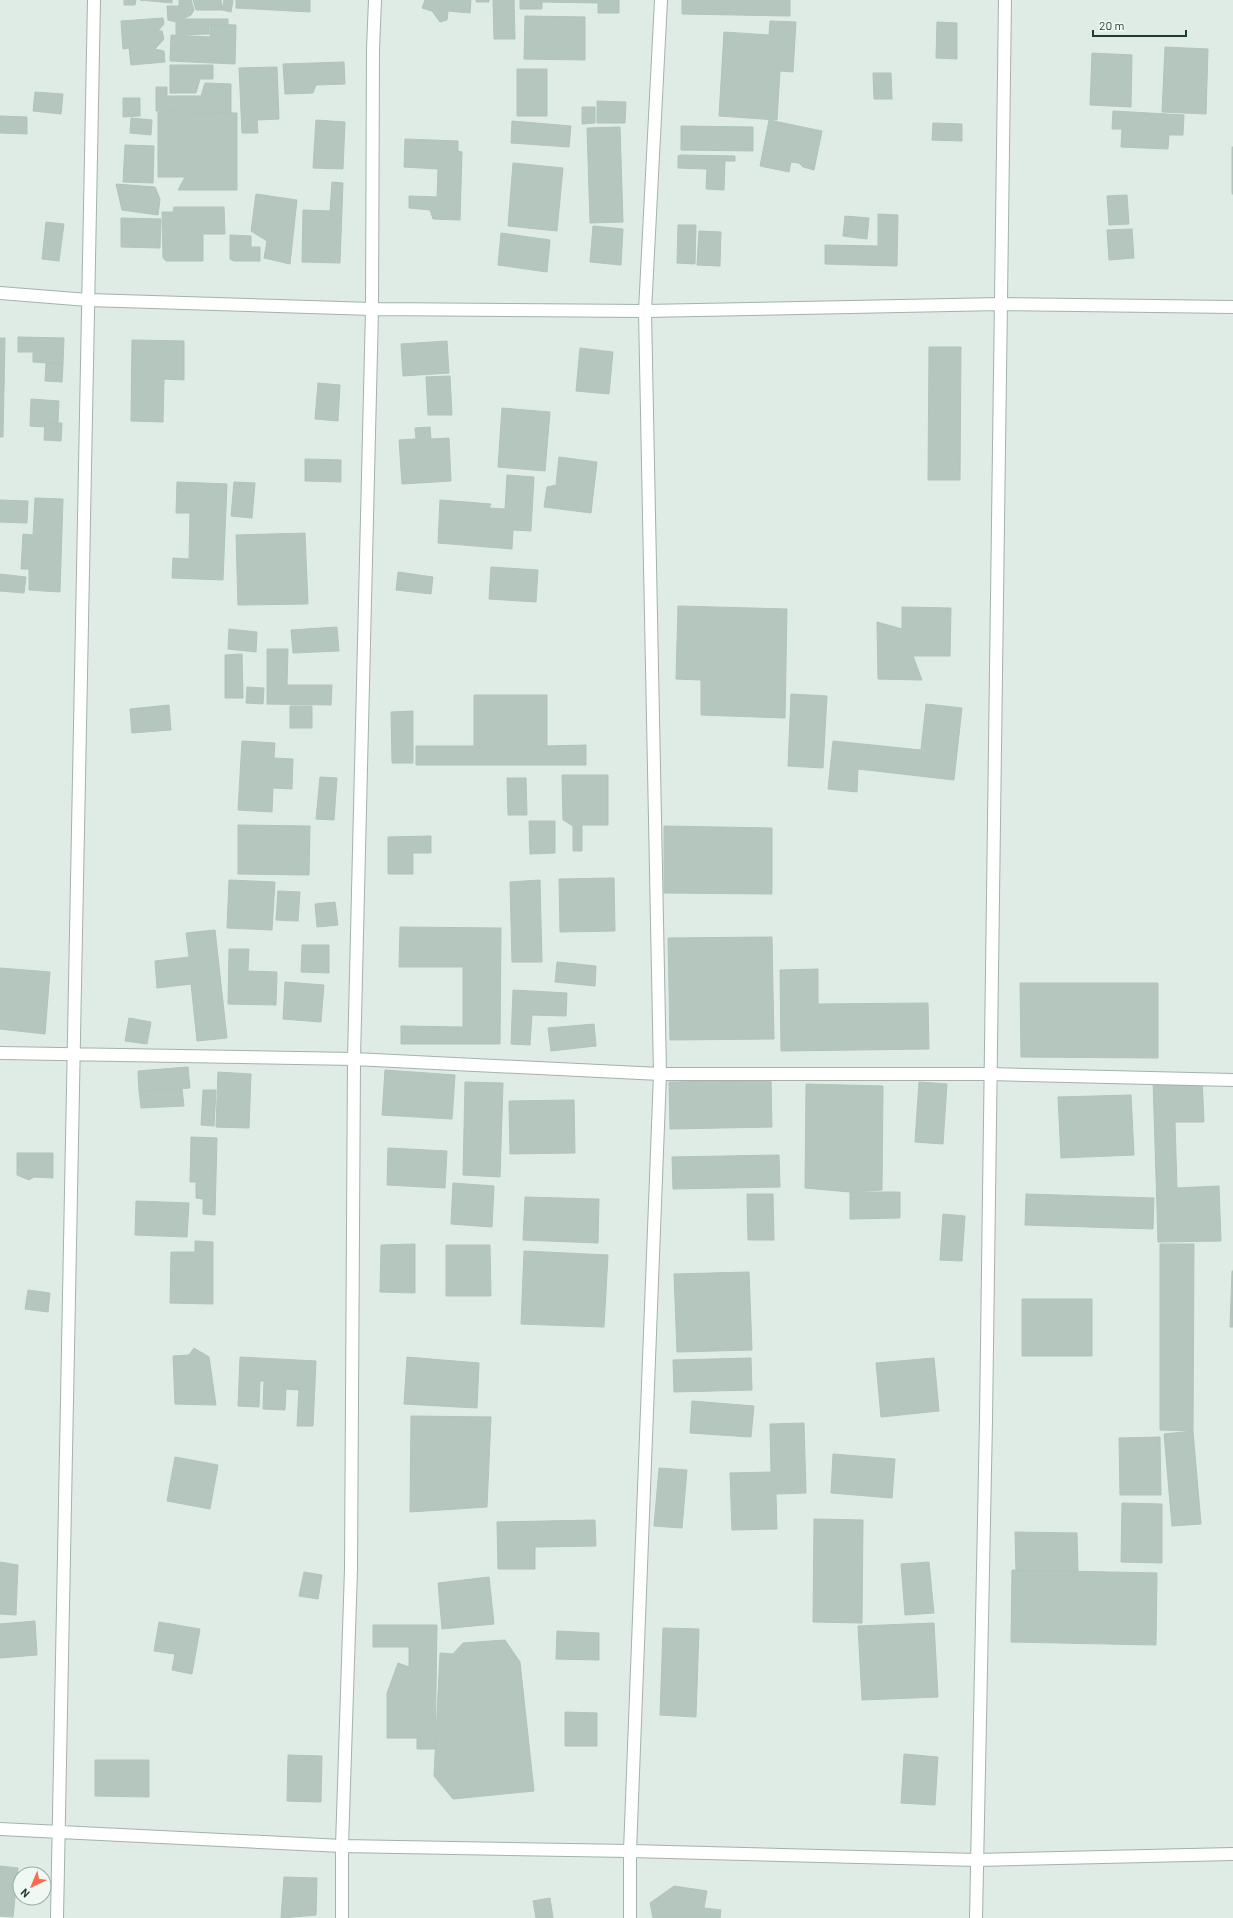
<svg xmlns="http://www.w3.org/2000/svg" width="1233" height="1918" font-family="Barlow,sans-serif">
  <style>
    .building { fill: #b4c6be; stroke: #b1c5bb }
    .lines { fill: none; stroke-linecap: round; stroke-linejoin: round }
    .minor-casing { stroke: #a2b3ac; stroke-width: 14 }
    .minor { stroke: #fff; stroke-width: 12 }
  </style>
  <rect width="100%" height="100%" fill="#dfebe5"/>
  <path class="building" d="M124 0H136L135 5H124Z
    M140 0H172V3Z
    M179 0H191L194 10 191 15 183 19H228V25H209V34L176 35V22L168 20 167 6H179Z
    M193 0H221L222 10H196Z
    M224 0H233L231 12 222 10Z
    M236 0H310V12L236 8Z
    M425 0H471L470 13 448 11 447 20 440 22 432 11 422 8Z
    M476 0H489V2H476Z
    M493 0H514L515 39H494Z
    M520 0H619V13H598V3L542 2V9H520Z
    M682 0H790V16L682 14Z
    M525 16 585 17V60L524 59Z
    M163 18 164 24 158 31H162L164 39 155 49 164 51 165 62 131 65 129 48 123 49 121 21Z
    M770 21 796 22 793 72 780 71 777 120 719 116 724 32 769 35Z
    M937 22 957 23V59L936 58Z
    M210 24 236 25 235 64 170 61 171 35 210 37Z
    M1165 47 1208 49 1206 114 1162 112Z
    M1092 53 1132 55 1131 107 1090 105Z
    M344 62 345 84 316 85 313 93 285 94 283 64Z
    M170 65H213V79H200L196 93H170Z
    M277 67 279 119 257 120 258 133H242L239 68Z
    M517 69H547V116H517Z
    M873 73H891L892 99H874Z
    M205 83 231 84V113L156 111V87H167V96H201Z
    M35 92 63 94 61 114 33 111Z
    M123 98H140V116L123 117Z
    M597 101 626 102 625 123H597Z
    M582 107H595V123L582 124Z
    M1113 111 1184 115 1183 135H1169L1168 149 1121 147 1122 129H1112Z
    M158 112 237 113V190H178L185 177H158Z
    M0 116 27 117V134L0 133Z
    M131 118 152 120 151 135 130 133Z
    M316 120 345 122 343 169 313 168Z
    M769 120 822 131 814 170 803 167 799 163 791 162 789 172 760 166Z
    M512 121 571 126 569 147 511 143Z
    M933 123 962 124V141L932 140Z
    M681 126 753 127V151L681 150Z
    M620 127 623 222 590 223 587 128Z
    M405 139 458 141V151L462 152 460 220 433 219 430 210 409 208V196L437 197 438 169 404 167Z
    M125 145 154 146 153 183 123 182Z
    M1232 147H1233V194H1232Z
    M681 155 735 156V161H725L724 190 706 189 707 169 678 168V156Z
    M513 163 563 168 557 231 508 226Z
    M332 182 343 183 340 263 302 262 303 210 330 211Z
    M116 184 155 187 160 199 158 215 122 210Z
    M256 194 297 200 290 264 264 258 267 241 251 231Z
    M1127 195 1129 224 1109 225 1107 196Z
    M174 207H224L225 234H203V261H166L163 258 162 212H173Z
    M878 214 898 215 897 266 825 264V245L878 246Z
    M845 216 869 218 867 239 843 236Z
    M121 218 161 219 160 248 121 247Z
    M46 222 64 224 59 261 42 259Z
    M678 225H696L695 264 677 263Z
    M593 226 623 229 621 265 590 262Z
    M1132 229 1134 258 1109 260 1107 230Z
    M699 231 721 232 720 266 697 265Z
    M501 233 550 240 547 272 498 265Z
    M230 235 251 236V247H260V261H234L230 259Z
    M18 337 64 338 63 364 33 362V352H18Z
    M0 338H5L3 437H0Z
    M132 340 184 341V380L164 379 163 422 131 421Z
    M447 341 449 373 403 376 401 344Z
    M929 347H961L960 480H928Z
    M580 348 613 352 609 394 576 391Z
    M46 363 63 364 62 382 45 381Z
    M450 376 452 415H428L426 377Z
    M318 383 340 385 338 421 315 419Z
    M31 399 59 401 58 423H45V427L30 426Z
    M502 408 550 412 545 471 498 467Z
    M45 423H62L61 441 44 440Z
    M430 427 431 439 449 438 451 481 402 484 399 440 416 439 415 428Z
    M559 457 597 462 591 513 544 507 547 487 556 485Z
    M305 459 341 460V482L305 481Z
    M507 475 534 477 531 531 513 530 512 549 438 543 440 500 491 504 489 508 505 509Z
    M177 482 227 484 223 580 172 578 173 558 189 559 190 513H176Z
    M234 482 255 483 252 518 231 516Z
    M35 498 63 499 60 592 29 590V569H21L23 534 33 535Z
    M0 500 28 501 27 523 0 522Z
    M305 533 308 604 238 605 236 535Z
    M491 567 538 570 536 602 489 599Z
    M398 572 433 577 431 594 396 590Z
    M0 574 26 577 24 593 0 591Z
    M678 606 787 609 785 718 701 715V680L676 679Z
    M902 607 951 608 950 656H913L922 680 878 679 877 622 902 629Z
    M337 627 339 651 293 653 291 630Z
    M229 629 257 632 256 652 228 649Z
    M267 649H288L287 685H332L331 705 267 704Z
    M242 654 243 698H225V655Z
    M247 687 264 688 263 704 246 703Z
    M791 694 827 696 823 768 788 766Z
    M474 695H547V746L586 745V765H416V746H474Z
    M926 704 962 708 954 780 858 769 857 792 828 789 833 741 921 750Z
    M169 705 171 730 132 733 130 709Z
    M290 706H312V728H290Z
    M413 711V763H392L391 712Z
    M242 741 275 743 274 758 293 759 292 789 273 788 272 812 238 810Z
    M562 775H608V825H582V851H573V826L563 820Z
    M320 777 337 778 334 820 316 819Z
    M507 778H526L527 815H508Z
    M529 821H555V853L530 854Z
    M238 825 310 826 309 875 238 874Z
    M664 826 772 828V894L664 893Z
    M431 836V853H413V874H388V837Z
    M614 878 615 931 560 932 559 879Z
    M229 880 275 882 272 930 227 928Z
    M540 880 542 962H512L510 882Z
    M278 891 300 892 298 921 276 920Z
    M335 902 338 925 317 927 315 904Z
    M400 927 501 928 500 1044H401V1026L463 1027V967H399Z
    M215 930 227 1038 197 1041 191 984 157 988 155 961 189 957 186 933Z
    M772 937 774 1039 670 1040 668 938Z
    M302 945H329V973L301 972Z
    M229 949H249L248 971 277 972 276 1005 228 1004Z
    M557 962 596 966 595 986 555 982Z
    M0 968 50 972 45 1034 0 1029Z
    M818 969V1004L928 1003 929 1049 781 1051 780 970Z
    M285 982 324 985 321 1022 283 1019Z
    M1020 983H1158V1058L1021 1057Z
    M513 990 567 993 566 1016 532 1015 530 1045 511 1044Z
    M129 1018 151 1022 147 1044 125 1041Z
    M594 1024 596 1046 551 1051 548 1028Z
    M188 1067 190 1088 139 1091 138 1071Z
    M385 1070 455 1075 452 1119 382 1115Z
    M218 1072 251 1074 249 1128 216 1127Z
    M1202 1078 1204 1122H1175L1177 1188 1219 1186 1221 1241 1158 1242 1153 1079Z
    M771 1080 772 1127 670 1129 669 1082Z
    M465 1082 503 1083 500 1177 463 1175Z
    M919 1082 947 1084 943 1144 915 1142Z
    M806 1084 883 1086 882 1190 850 1192 805 1188Z
    M182 1089 184 1106 141 1108 139 1091Z
    M203 1090H216L214 1126 201 1125Z
    M1131 1095 1134 1155 1061 1158 1058 1097Z
    M574 1100 575 1153 510 1154 509 1101Z
    M191 1137 217 1138 215 1215 203 1214V1199L196 1198V1182H190Z
    M388 1148 447 1151 445 1188 387 1185Z
    M17 1153H53V1178L34 1177 29 1180 17 1175Z
    M779 1155 780 1187 673 1189 672 1157Z
    M453 1183 494 1186 492 1227 451 1224Z
    M850 1192H900V1218L850 1219Z
    M747 1194H773L774 1240H748Z
    M1026 1194 1154 1198 1153 1229 1025 1225Z
    M525 1197 599 1199 598 1243 523 1240Z
    M136 1201 189 1203 187 1237 135 1235Z
    M943 1214 965 1216 962 1261 940 1260Z
    M195 1241 213 1242V1304L170 1303 171 1252H195Z
    M415 1244V1293L380 1292 381 1245Z
    M1160 1244H1194L1193 1431 1160 1430Z
    M446 1245H490L491 1296H446Z
    M524 1251 608 1255 604 1327 521 1324Z
    M1232 1271H1233V1327H1230Z
    M749 1272 752 1350 677 1352 674 1274Z
    M28 1290 50 1293 48 1312 25 1309Z
    M1022 1299H1092V1356H1022Z
    M194 1348 209 1357 216 1405 175 1404 173 1356 189 1355Z
    M240 1357 316 1361 313 1426H297L299 1390 286 1389 285 1410 263 1409 264 1381H260L259 1407 238 1406Z
    M407 1357 479 1363 477 1408 404 1404Z
    M751 1358 752 1390 674 1392 673 1360Z
    M934 1358 939 1411 881 1417 876 1363Z
    M692 1401 754 1406 751 1437 690 1433Z
    M411 1416 491 1417 487 1507 410 1512Z
    M804 1423 806 1493 776 1494 777 1529 732 1530 730 1473 771 1472 770 1424Z
    M1193 1431 1201 1524 1172 1526 1164 1434Z
    M1160 1437 1161 1495H1120L1119 1438Z
    M833 1454 895 1459 892 1498 831 1493Z
    M175 1457 218 1465 210 1509 167 1501Z
    M659 1468 687 1470 682 1528 654 1526Z
    M1122 1503 1162 1504V1563L1121 1562Z
    M814 1519 863 1520 862 1623 813 1622Z
    M595 1520 596 1546 535 1547V1569H498L497 1522Z
    M1015 1532 1077 1533 1078 1571H1016Z
    M0 1562 18 1565 16 1615 0 1614Z
    M929 1562 934 1613 905 1615 901 1564Z
    M1012 1570 1157 1573 1156 1645 1011 1642Z
    M304 1572 322 1575 318 1599 299 1596Z
    M489 1577 494 1624 442 1629 438 1583Z
    M35 1621 37 1655 0 1658V1624Z
    M159 1622 200 1629 192 1674 172 1670 175 1654 154 1651Z
    M934 1623 938 1697 862 1700 858 1626Z
    M373 1625H437L435 1749H417V1738H387V1693L398 1663 409 1667V1647H373Z
    M663 1628 699 1629 696 1717 660 1715Z
    M557 1631 599 1633V1660L556 1659Z
    M505 1640 520 1662 534 1791 453 1799 434 1776 440 1653 453 1654 463 1643Z
    M565 1712 597 1713V1746H565Z
    M904 1754 938 1757 935 1805 901 1803Z
    M288 1755 322 1756 321 1802 287 1801Z
    M95 1760H149V1797L95 1796Z
    M0 1866 18 1868 13 1917 0 1916Z
    M284 1877 317 1878 316 1915 281 1918Z
    M674 1886 707 1891 704 1908 721 1910 720 1918H653L650 1903Z
    M550 1898 553 1918H536L533 1901Z"/>
  <g class="lines">
    <g class="minor-casing">
      <path id="minor" d="M0 293 88 300 372 309 645 311 1001 304 1233 307
        M0 1053 354 1059 660 1074H990L1233 1080
        M0 1829 342 1846 630 1851 977 1860 1233 1854
        M57 1918 94 0
        M342 1918V1846L351 1569 354 1059 372 309 373 49 375 0
        M630 1918V1851L660 1074 645 311 661 0
        M976 1918 986 1420 1005 0"/>
    </g>
    <use href="#minor" class="minor"/>
  </g>
  <g transform="translate(32 1886) rotate(224)"><circle r="19" fill="#f0f8f3" stroke="#9cada6"/>
  <path d="M0-3L7 15L0 10L-7 15Z" fill="#fb6a4d"/>
  <text y="-6" font-size="11" font-weight="bold" text-anchor="middle" fill="#1f3c32">N</text>
  </g>
  <path d="M1093 30v6h93v-6" fill="none" stroke="#1f3c32" stroke-width="2"/>
  <text x="1099" y="30" font-size="12" fill="#1f3c32" stroke="#f0f8f3" stroke-width="3" paint-order="stroke">20 m</text>
</svg>
